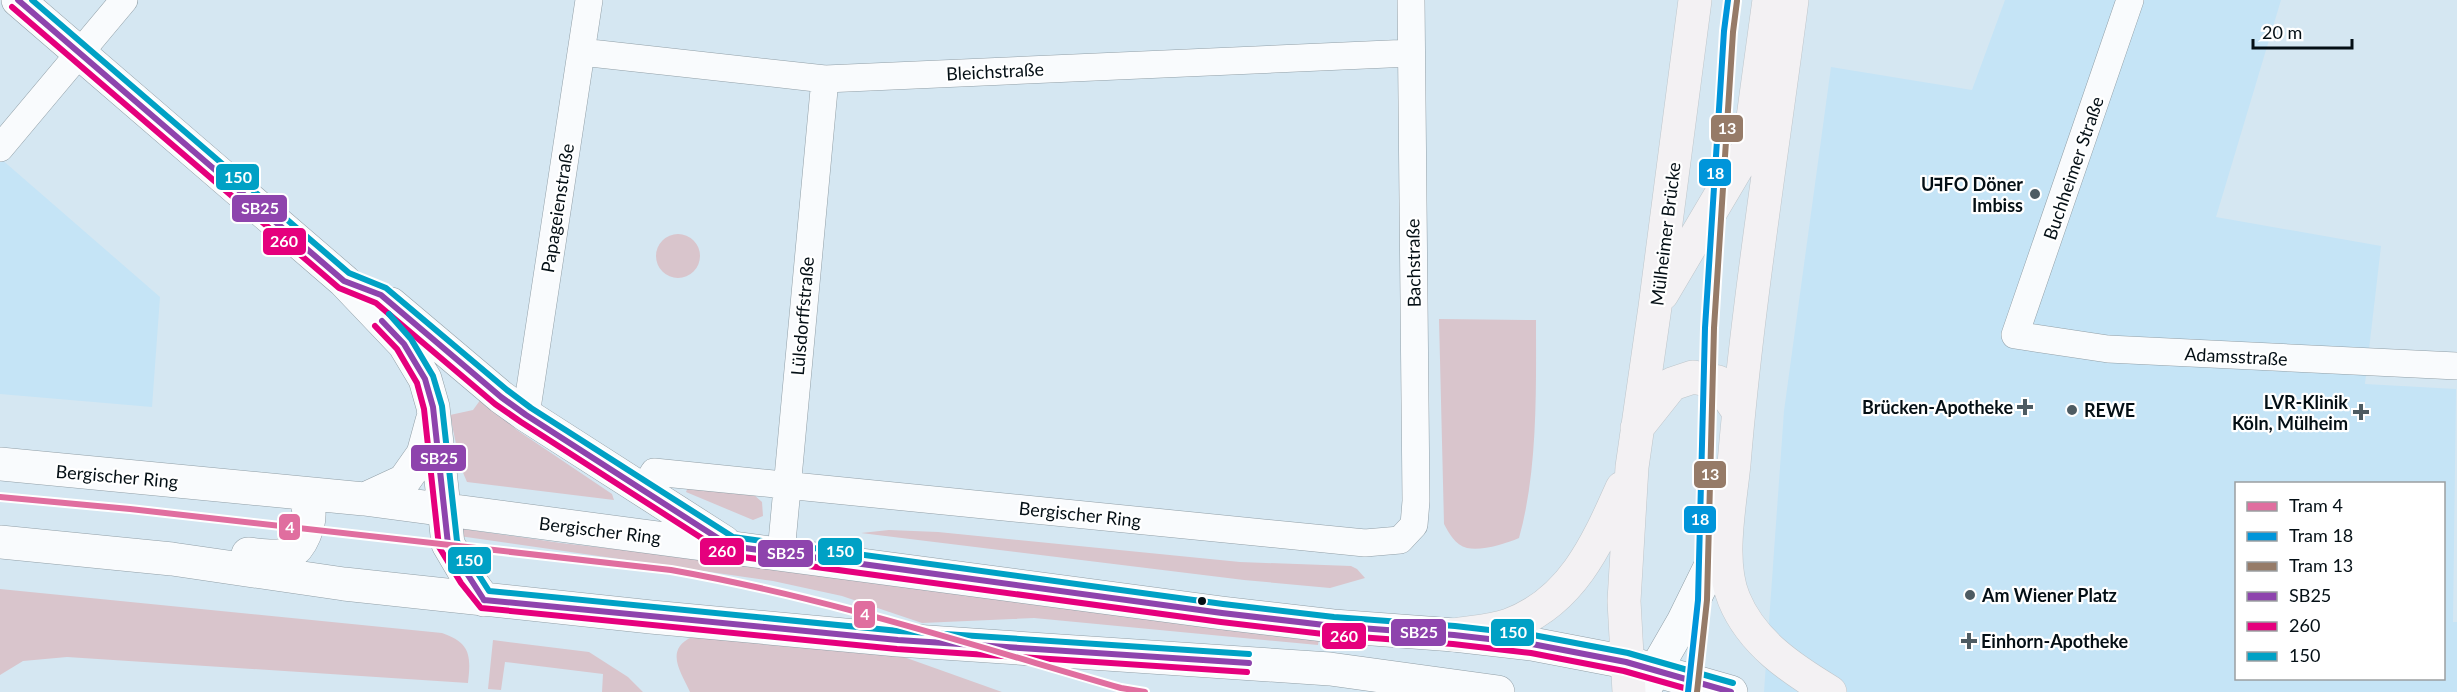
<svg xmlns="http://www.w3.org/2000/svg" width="2457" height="692" font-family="Lato,sans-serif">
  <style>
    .built { fill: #c5e4f6; fill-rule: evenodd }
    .green { fill: #d9c5cc }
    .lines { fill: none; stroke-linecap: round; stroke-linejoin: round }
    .street-casing { stroke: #919fa7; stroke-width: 28 }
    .secondary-casing { stroke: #919fa7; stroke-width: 34 }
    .primary-casing { stroke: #bec6cb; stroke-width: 34 }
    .street { stroke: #f9fbfd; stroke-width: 27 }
    .secondary { stroke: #f9fbfd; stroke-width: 33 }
    .primary { stroke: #f3f1f3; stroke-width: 33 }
    .bus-1-casing { stroke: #fff; stroke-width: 10 }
    .bus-2-casing { stroke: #fff; stroke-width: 10 }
    .bus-3-casing { stroke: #fff; stroke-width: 10 }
    .bus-1 { stroke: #8e44ad; stroke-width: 6 }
    .bus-2 { stroke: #e5007d; stroke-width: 6 }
    .bus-3 { stroke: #00a1c5; stroke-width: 6 }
    .tram-1-casing { stroke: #fff; stroke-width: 10 }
    .tram-2-casing { stroke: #fff; stroke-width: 10 }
    .tram-3-casing { stroke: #fff; stroke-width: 10 }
    .tram-1 { stroke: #e06e9f; stroke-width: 6 }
    .tram-2 { stroke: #0095da; stroke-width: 6 }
    .tram-3 { stroke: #967b68; stroke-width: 6 }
    .poi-dot { fill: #4d5b62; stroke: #fff; stroke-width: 2 }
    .bus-dot { fill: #040f15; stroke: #fff; stroke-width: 2 }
    .labels { text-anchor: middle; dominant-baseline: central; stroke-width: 4.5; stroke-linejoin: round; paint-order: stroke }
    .street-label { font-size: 18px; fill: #040f15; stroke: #fff }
    .poi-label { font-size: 18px; font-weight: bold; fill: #040f15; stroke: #fff; text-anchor: end }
    .line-badge { stroke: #fff; stroke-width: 2 }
    .badge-label { font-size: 16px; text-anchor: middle; font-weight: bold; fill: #fff }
  </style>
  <rect width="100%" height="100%" fill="#d5e7f2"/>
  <path class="built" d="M2005 0H2281L2216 217 2381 246 2365 384 2456 389 2453 622H2457V692H1764L1784 411 1831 67 1972 90ZM2236 484H2444V678H2236Z
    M0 158 160 297 152 407 0 394Z"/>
  <path class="green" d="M656 256a22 22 0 1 1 44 0a22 22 0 1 1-44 0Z
    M1439 319 1536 320C1536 389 1538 470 1519 538 1505 544 1482 551 1467 548 1455 545 1449 533 1444 524Z
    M481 399 517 430 612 494 614 500 467 482 461 468 450 415 473 410Z
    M688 487 753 494 762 502 763 516 753 520 686 492Z
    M464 529 561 543 809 571 1319 639 1318 645 1034 618 922 623 842 596 773 581 459 536Z
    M889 530 938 532 1240 562 1351 566 1357 569 1365 578 1330 588 1244 580 861 533Z
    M0 589 442 633C471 643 471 656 468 683L67 657 23 661 0 675Z
    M692 637 901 656 1002 692H690C681 672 664 650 692 637Z
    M493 640 589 652 628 677 643 692H602L603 674 505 662 501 690 488 689Z"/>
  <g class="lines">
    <g class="street-casing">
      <path id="street" d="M2130 0 2015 335 2108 349 2457 366
        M581 52 825 79 1411 53
        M0 148 124 0
        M526 415 589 0
        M643 490 654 472 1365 543 1400 540 1414 525 1416 501 1411 0
        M781 553 825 79"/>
    </g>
    <g class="secondary-casing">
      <path id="secondary" d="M18 0 344 281 404 344 425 379 433 407 448 544 468 578 484 600
        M391 304 501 397 526 415 724 542
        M0 464 364 499 1222 613 1333 626 1454 635 1532 644 1626 662 1731 692
        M365 499 404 481 423 454 432 421
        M0 542 172 559 344 584 651 617 898 640 1330 669 1498 692
        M248 554C260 555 278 559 290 553 302 547 310 524 309 512 308 506 306 499 304 494
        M1645 688 1683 622 1712 563 1719 523"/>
    </g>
    <g class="primary-casing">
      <path id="primary" d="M1792 0C1772 154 1747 309 1734 464 1730 505 1718 561 1734 599 1752 643 1792 669 1830 692
        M1662 294 1749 147 1769 0
        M1637 428 1672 384 1693 377 1718 382 1738 411
        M1454 635C1472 632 1492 631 1509 625 1572 602 1597 544 1622 488
        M1629 692 1624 601 1632 467 1655 307 1695 0"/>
    </g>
    <use href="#street" class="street"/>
    <use href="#secondary" class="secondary"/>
    <use href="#primary" class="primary"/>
    <g class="bus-1-casing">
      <path id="bus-1" d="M18 0 344 281 381 295 501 397 526 415 730 546 1222 613 1333 626 1454 635 1532 644 1626 662 1731 692
        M382 321 404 344 425 379 433 407 448 544 484 600
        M484 600 898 640 1249 663"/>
    </g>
    <g class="bus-2-casing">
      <path id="bus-2" d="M12 7 339 288 376 303 495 404 521 422 728 555 1221 622 1332 635 1453 644 1531 653 1624 671 1698 692
        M375 326 397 349 417 383 424 409 439 547 461 583 481 608 897 649 1247 672"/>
    </g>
    <g class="bus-3-casing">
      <path id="bus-3" d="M32 0 349 273 386 288 507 390 531 408 733 537 1223 604 1334 617 1455 626 1533 635 1628 653 1733 683
        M389 314 411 339 433 376 442 406 457 541 489 591 899 631 1249 654"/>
    </g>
    <use href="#bus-1" class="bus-1"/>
    <use href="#bus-2" class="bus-2"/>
    <use href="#bus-3" class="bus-3"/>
    <g class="tram-1-casing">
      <path id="tram-1" d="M0 497 130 509 671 570C824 597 972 645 1121 688L1145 692"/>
    </g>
    <g class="tram-2-casing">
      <path id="tram-2" d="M1688 692 1698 600 1705 328 1724 31 1728 0"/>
    </g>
    <g class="tram-3-casing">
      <path id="tram-3" d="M1697 692 1707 600 1714 328 1733 32 1737 1"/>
    </g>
    <use href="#tram-1" class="tram-1"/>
    <use href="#tram-2" class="tram-2"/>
    <use href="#tram-3" class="tram-3"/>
  </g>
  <g class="poi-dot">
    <circle cx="2035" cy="194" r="6"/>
    <path d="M2022 398h6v6h6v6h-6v6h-6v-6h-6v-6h6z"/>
    <circle cx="2072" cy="410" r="6"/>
    <path d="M2358 403h6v6h6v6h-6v6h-6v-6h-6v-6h6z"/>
    <circle cx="1970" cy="595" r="6"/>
    <path d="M1966 632h6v6h6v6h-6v6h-6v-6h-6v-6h6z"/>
  </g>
  <circle class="bus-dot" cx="1202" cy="601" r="5"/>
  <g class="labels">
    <g class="street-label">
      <text transform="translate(995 71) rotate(-3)">Bleichstraße</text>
      <text transform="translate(2073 168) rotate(-71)">Buchheimer Straße</text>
      <text transform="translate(557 208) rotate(-81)">Papageienstraße</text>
      <text transform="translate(1665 234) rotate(-83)">Mülheimer Brücke</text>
      <text transform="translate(1413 263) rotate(-91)">Bachstraße</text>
      <text transform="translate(802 316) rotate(-85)">Lülsdorffstraße</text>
      <text transform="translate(2236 356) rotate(3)">Adamsstraße</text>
      <text transform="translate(117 476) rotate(5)">Bergischer Ring</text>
      <text transform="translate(1080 514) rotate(6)">Bergischer Ring</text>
      <text transform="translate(600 530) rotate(7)">Bergischer Ring</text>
    </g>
    <g class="poi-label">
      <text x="2023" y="184">UꟻFO Döner<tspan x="2023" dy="21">Imbiss</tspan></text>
      <text x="2348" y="402">LVR-Klinik<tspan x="2348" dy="21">Köln, Mülheim</tspan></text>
      <text x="2013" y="407">Brücken-Apotheke</text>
      <text x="2084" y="410" text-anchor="start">REWE</text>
      <text x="1982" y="595" text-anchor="start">Am Wiener Platz</text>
      <text x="1981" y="641" text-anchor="start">Einhorn-Apotheke</text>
    </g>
  </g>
  <g class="line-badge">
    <rect x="1710" y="114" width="34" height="29" rx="6" fill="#967b68"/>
    <rect x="1698" y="158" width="34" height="29" rx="6" fill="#0095da"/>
    <rect x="215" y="163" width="45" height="28" rx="6" fill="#00a1c5"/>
    <rect x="231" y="194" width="57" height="29" rx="6" fill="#8e44ad"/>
    <rect x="262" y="227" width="45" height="29" rx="6" fill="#e5007d"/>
    <rect x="410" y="444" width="57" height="28" rx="6" fill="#8e44ad"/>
    <rect x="1693" y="460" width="34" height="29" rx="6" fill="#967b68"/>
    <rect x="1683" y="505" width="34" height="29" rx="6" fill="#0095da"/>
    <rect x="278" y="513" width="23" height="28" rx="6" fill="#e06e9f"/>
    <rect x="699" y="537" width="46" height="29" rx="6" fill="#e5007d"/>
    <rect x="817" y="537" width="46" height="29" rx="6" fill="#00a1c5"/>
    <rect x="757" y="539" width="57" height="29" rx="6" fill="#8e44ad"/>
    <rect x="447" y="546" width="45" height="29" rx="6" fill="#00a1c5"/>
    <rect x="853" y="600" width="23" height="29" rx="6" fill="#e06e9f"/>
    <rect x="1390" y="618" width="57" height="29" rx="6" fill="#8e44ad"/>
    <rect x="1490" y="618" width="45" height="29" rx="6" fill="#00a1c5"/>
    <rect x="1321" y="622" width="46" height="28" rx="6" fill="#e5007d"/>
  </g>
  <g class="badge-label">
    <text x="1727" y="134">13</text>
    <text x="1715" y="179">18</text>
    <text x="238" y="183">150</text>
    <text x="260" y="214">SB25</text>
    <text x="284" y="247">260</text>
    <text x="439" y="464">SB25</text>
    <text x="1710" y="480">13</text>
    <text x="1700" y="525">18</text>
    <text x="290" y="533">4</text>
    <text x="722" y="557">260</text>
    <text x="840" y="557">150</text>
    <text x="786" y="559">SB25</text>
    <text x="469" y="566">150</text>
    <text x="865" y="620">4</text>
    <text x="1419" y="638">SB25</text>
    <text x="1513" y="638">150</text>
    <text x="1344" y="642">260</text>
  </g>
  <rect x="2235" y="482" width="210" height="198" fill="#ffffff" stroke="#9b9fa1" stroke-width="1.5"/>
  <rect x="2247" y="502" width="30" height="9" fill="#e06e9f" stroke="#9b9fa1" stroke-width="1.5"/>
  <text x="2289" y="512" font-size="18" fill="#040f15">Tram 4</text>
  <rect x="2247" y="532" width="30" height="9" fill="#0095da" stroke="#9b9fa1" stroke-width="1.5"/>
  <text x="2289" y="542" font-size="18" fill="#040f15">Tram 18</text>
  <rect x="2247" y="562" width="30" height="9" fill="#967b68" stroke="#9b9fa1" stroke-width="1.5"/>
  <text x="2289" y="572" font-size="18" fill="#040f15">Tram 13</text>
  <rect x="2247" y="592" width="30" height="9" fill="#8e44ad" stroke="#9b9fa1" stroke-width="1.5"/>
  <text x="2289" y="602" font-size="18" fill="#040f15">SB25</text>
  <rect x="2247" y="622" width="30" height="9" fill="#e5007d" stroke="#9b9fa1" stroke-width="1.5"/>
  <text x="2289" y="632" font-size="18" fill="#040f15">260</text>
  <rect x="2247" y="652" width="30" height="9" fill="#00a1c5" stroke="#9b9fa1" stroke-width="1.5"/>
  <text x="2289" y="662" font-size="18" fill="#040f15">150</text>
  <path d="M2253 39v9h99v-9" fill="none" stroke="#040f15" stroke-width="3"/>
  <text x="2262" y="39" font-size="18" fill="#040f15" stroke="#ffffff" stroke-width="4.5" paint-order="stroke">20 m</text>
</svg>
